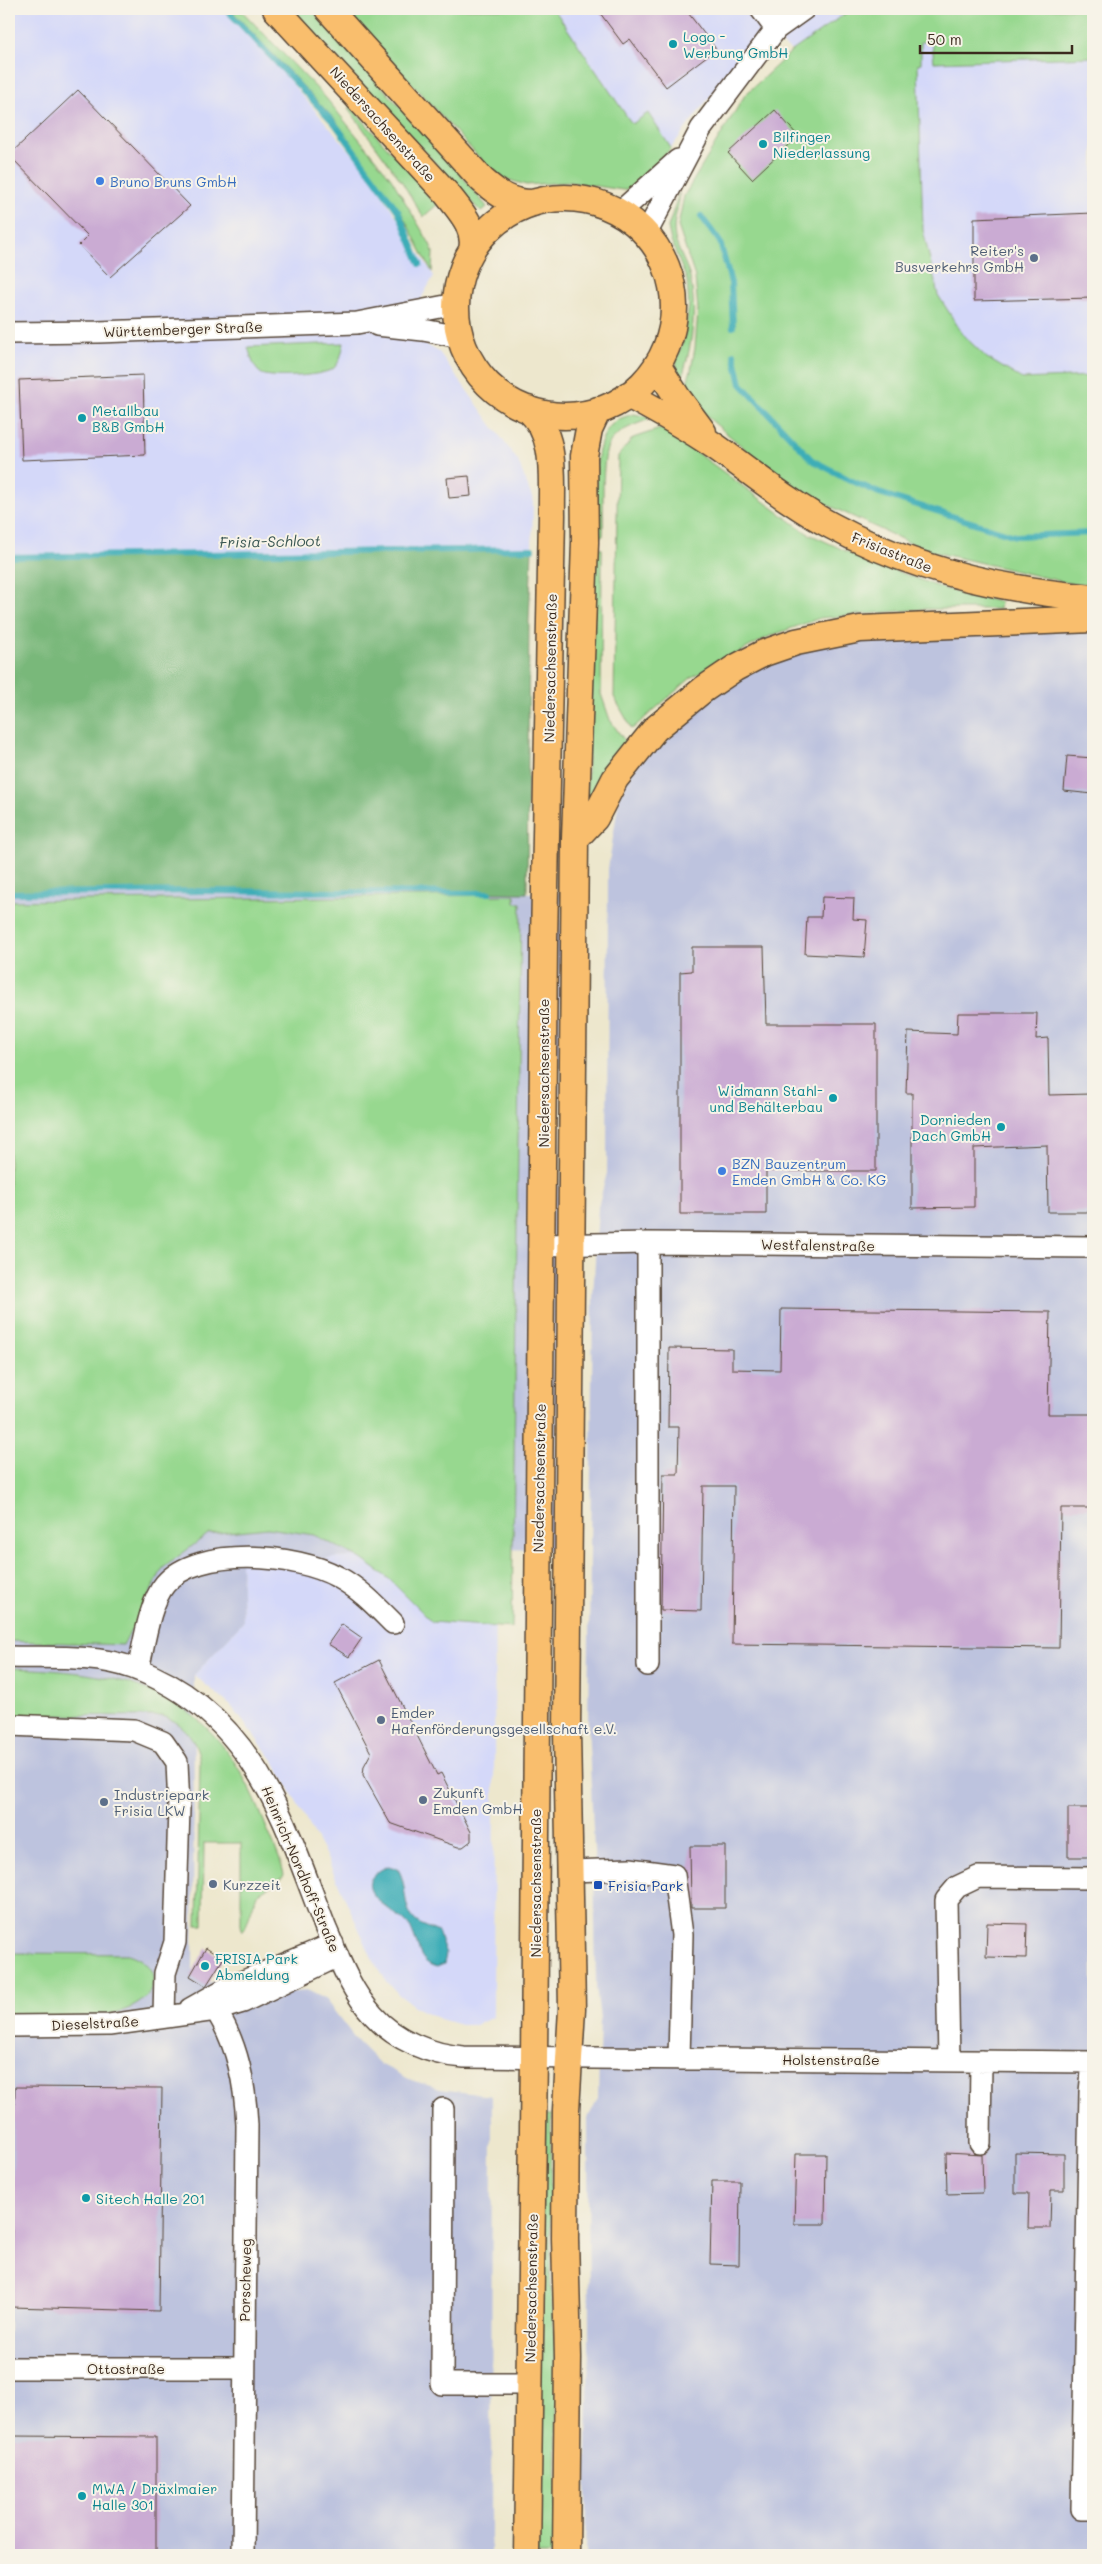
<svg xmlns="http://www.w3.org/2000/svg" width="1102" height="2564" font-family="Mali,sans-serif">
  <style>
    .built { fill: #d4d8f9 }
    .industrial { fill: #bdc3de }
    .green { fill: #97d88f; stroke: #698156 }
    .forest { fill: #79b87a; stroke: #5a714c }
    .water { fill: #3cadb7; stroke: #3c6c6a }
    .lines { fill: none; stroke-linecap: round; stroke-linejoin: round }
    .stream { stroke: #3cadb7; stroke-width: 6 }
    .building { fill: #caabd3 }
    .minor-casing { stroke: #564638; stroke-width: 24 }
    .major-casing { stroke: #564638; stroke-width: 29 }
    .minor { stroke: #fff; stroke-width: 21 }
    .major { stroke: #f9be6d; stroke-width: 26 }
    .culture-dot { fill: #0f9aa8; stroke: #f7f3e8; stroke-width: 2 }
    .shop-dot { fill: #3f7fe0; stroke: #f7f3e8; stroke-width: 2 }
    .service-dot { fill: #5c6f8a; stroke: #f7f3e8; stroke-width: 2 }
    .transit-dot { fill: #1a4fb4; stroke: #f7f3e8; stroke-width: 2 }
    .labels { text-anchor: middle; dominant-baseline: central; stroke-width: 4; stroke-linejoin: round; paint-order: stroke }
    .culture-label { font-size: 14px; fill: #0d838f; stroke: #f7f3e8; text-anchor: start }
    .street-label { font-size: 14px; fill: #3b2a1e; stroke: #f7f3e8 }
    .shop-label { font-size: 14px; fill: #366cbe; stroke: #f7f3e8; text-anchor: start }
    .service-label { font-size: 14px; fill: #4e5e75; stroke: #f7f3e8; text-anchor: start }
    .transit-label { font-size: 14px; fill: #164399; stroke: #f7f3e8; text-anchor: start }
    .water-label { font-size: 15px; font-style: italic; fill: #3b5854; stroke: #f7f3e8 }
  </style>
  <rect width="100%" height="100%" fill="#f7f3e8"/>
  <filter id="ink" filterUnits="userSpaceOnUse"><feTurbulence type="fractalNoise" baseFrequency=".02" numOctaves="2"/><feDisplacementMap in="SourceGraphic" scale="10" xChannelSelector="R" yChannelSelector="G"/><feConvolveMatrix kernelMatrix="1 2 1 2 8 2 1 2 1" color-interpolation-filters="sRGB"/></filter>
  <filter id="wash" filterUnits="userSpaceOnUse"><feTurbulence type="fractalNoise" baseFrequency=".0096" numOctaves="4" result="noise"/><feDisplacementMap in="SourceGraphic" scale="20" xChannelSelector="R" yChannelSelector="G"/><feGaussianBlur stdDeviation="1.12" result="paint"/><feColorMatrix in="noise" values="0 0 0 0 0 0 0 0 0 0 0 0 0 0 0 0 0 1.4 0 .05"/><feComposite in="paint" operator="in"/></filter>
  <g filter="url(#wash)">
    <rect width="100%" height="100%" fill="#ede7cd"/>
    <path class="built" d="M9 9H224L265 52 368 172 434 276 422 297 423 343 439 352 518 461 533 500 532 549 9 557Z
      M554 9H852L792 51 761 29 671 148 648 114 632 124Z
      M1093 9V418L926 339 894 40Z
      M495 1549 493 2017 476 2025H461L440 2019 417 2008 399 1995 385 1979 372 1958 325 1854 274 1761 231 1706 194 1675 243 1622 241 1563Z"/>
    <path class="industrial" d="M1093 619V2555H585L589 2347 588 2118 598 2098 600 2018 596 1988 594 1850 588 1723 593 1297 598 1207 607 1173 608 869 622 781 632 756 781 647Z
      M201 891 561 893 556 1550 495 1549 241 1563 243 1622 194 1675 193 1977 204 1984 213 1982 217 1977 224 1981 284 1973 293 1992 309 1991 325 1999 357 2041 380 2064 411 2080 440 2089 492 2096 491 2555H9V893Z"/>
    <path class="green" d="M230 9H240L326 98 391 178 430 244 433 252 432 272 402 214 336 121Z
      M291 9H311L457 170 487 207 481 212Z
      M344 9H554L632 124 648 113 671 148 650 174 633 187 623 190 569 182 526 185 503 178 486 165Z
      M852 9H1093V57L934 62 932 41 921 42V63L918 64 923 230 938 295 964 336 987 358 1022 379 1093 376V583L1073 584 925 550 791 488 685 398V388L691 370 695 348 698 310 695 277 678 226 684 196 745 95 792 51Z
      M350 106 438 204 423 217 402 182 348 108Z
      M679 193C681 206 671 219 675 238 678 252 687 264 690 278 698 313 691 350 680 384L676 362 684 338 689 306 687 280 671 241 668 227Z
      M344 343C342 351 341 361 334 368 326 376 273 379 262 374 253 369 251 356 248 347Z
      M634 414 648 417 647 420C634 425 619 430 610 442 600 456 604 516 603 536H597C597 507 588 439 616 421 621 417 629 416 634 414Z
      M663 428 807 533 861 558 945 589 1000 602 999 609H922L820 618 770 636 692 677 632 729 614 697 618 456 633 438Z
      M596 547 602 549 601 694 610 720 627 744 594 790 586 807Z
      M515 895V903H521L512 1628 432 1622 388 1578 360 1558 314 1535 268 1528 208 1534 163 1568 123 1645 9 1641V901Z
      M9 1668C138 1672 216 1694 265 1824 272 1841 280 1857 284 1874L280 1880 257 1894 245 1929 242 1931 241 1924V1843H204L203 1925H197L200 1762C196 1739 185 1724 163 1716L9 1715Z
      M9 1953 128 1954C158 1963 163 1990 134 2006 102 2023 45 2015 9 2015Z
      M542 2115H551L550 2271 557 2383 556 2555H537Z"/>
    <path class="forest" d="M532 549 529 620 527 893 201 891 9 893V557Z"/>
    <path class="water" d="M388 1866 397 1868C409 1883 400 1913 420 1924 426 1927 432 1929 438 1932L446 1954 444 1964 437 1967C415 1962 420 1941 409 1926 397 1910 341 1888 388 1866Z"/>
    <g class="lines">
      <path class="stream" d="M226 9 335 124 398 211 420 264
        M701 216 720 242 731 283 733 327
        M734 354 741 384 812 460 850 480 879 493 1015 536 1093 533
        M9 557 532 549
        M9 893 201 891 489 893"/>
    </g>
    <g id="blocks">
      <path class="building" d="M597 9H685L716 49 666 87 630 39 623 44Z
        M78 90 190 206 110 277 79 245 88 236 9 155Z
        M775 110 798 136 752 179 728 153Z
        M1093 213V298L974 301V218Z
        M143 375 145 455 22 460 19 380Z
        M469 476 471 496 449 498 447 478Z
        M1067 756 1093 758V794L1064 791Z
        M822 897 854 898 853 919 867 920 864 957 805 954 807 917H821Z
        M692 947H764L766 1024H876V1171H766V1214H680V972L692 971Z
        M958 1013H1037L1036 1039 1048 1038 1049 1095 1091 1094V1212H1048L1047 1145 974 1148V1207L912 1208V1093H906L908 1032 957 1034Z
        M781 1309 1050 1312 1048 1414H1093V1508H1061L1059 1648 732 1644 734 1486H703L701 1611 661 1610 663 1474H678L679 1427H668L669 1348 732 1349V1369L780 1370Z
        M342 1624 362 1638 349 1657 328 1644Z
        M379 1660 437 1775 441 1773 471 1832V1841L463 1847H458L390 1823 363 1775 364 1766 371 1753 335 1683Z
        M1068 1808H1093V1857H1068Z
        M690 1846H725V1908H691Z
        M987 1923 1027 1924 1026 1958 986 1957Z
        M206 1948 223 1959 206 1986 190 1976Z
        M15 2087 162 2088 159 2311 10 2307Z
        M946 2153 982 2155 983 2193 947 2194Z
        M1015 2153 1064 2154V2190H1051L1050 2228H1028L1029 2193H1015Z
        M796 2154H826L825 2224H794Z
        M712 2181H740L739 2265 710 2264Z
        M9 2436 156 2437V2555H9Z"/>
    </g>
  </g>
  <g filter="url(#ink)">
    <use href="#blocks" fill-opacity="0" stroke="#564638" stroke-width="1"/>
    <g class="lines">
      <g class="minor-casing">
        <path id="minor" d="M761 9 776 29
          M620 212 678 160
          M646 234 701 129 776 29 804 9
          M377 325 423 330 460 337
          M9 333 98 332 357 323 456 304
          M542 1245 648 1243 1093 1247
          M9 1657C49 1658 94 1654 133 1668 191 1689 234 1729 264 1783 290 1828 307 1881 326 1929 339 1959 351 1991 373 2015 395 2040 431 2055 464 2057L1093 2062
          M648 1665V1243
          M138 1670C144 1645 149 1603 165 1584 198 1545 298 1554 338 1577 360 1589 375 1605 393 1623
          M9 1725 134 1730 163 1742 177 1762 179 1808 175 1942 165 1973 164 2017
          M571 1871 630 1869 674 1875 682 1935 679 2059
          M190 2009 227 1988 333 1944
          M216 2010C238 2046 245 2083 247 2125L243 2555
          M9 2026 109 2025 216 2010 243 2002 338 1956
          M949 2060 946 1900 957 1887 978 1877 1093 1878
          M1093 2062 1090 2092 1082 2509H1093
          M443 2109 442 2384H529
          M980 2143 981 2061
          M9 2368H244"/>
      </g>
      <g class="major-casing">
        <path id="major" d="M276 9 447 194C459 210 477 227 472 250
          M328 9 482 180C498 194 510 203 533 203
          M456 307a109 109 0 1 1 218 0a109 109 0 1 1-218 0Z
          M657 365 677 397 703 432
          M628 395C658 411 688 428 716 447 754 474 790 504 832 526 913 570 1002 590 1093 598
          M575 839 595 818 615 779 655 729 704 689 735 668 764 653 796 642 860 629 1093 619
          M527 2555 534 2058 544 942 552 515C551 478 558 436 528 409
          M566 2555 568 2357 565 2238 566 2110 572 2009 567 1731 575 839 585 542 584 456 589 429 598 410"/>
      </g>
      <use href="#minor" class="minor"/>
      <use href="#major" class="major"/>
    </g>
  </g>
  <g class="culture-dot">
    <circle cx="673" cy="44" r="5"/>
    <circle cx="763" cy="144" r="5"/>
    <circle cx="82" cy="418" r="5"/>
    <circle cx="833" cy="1098" r="5"/>
    <circle cx="1001" cy="1127" r="5"/>
    <circle cx="205" cy="1966" r="5"/>
    <circle cx="86" cy="2198" r="5"/>
    <circle cx="82" cy="2496" r="5"/>
  </g>
  <g class="shop-dot">
    <circle cx="100" cy="181" r="5"/>
    <circle cx="722" cy="1171" r="5"/>
  </g>
  <g class="service-dot">
    <circle cx="1034" cy="258" r="5"/>
    <circle cx="381" cy="1720" r="5"/>
    <circle cx="423" cy="1800" r="5"/>
    <circle cx="104" cy="1802" r="5"/>
    <circle cx="213" cy="1884" r="5"/>
  </g>
  <rect class="transit-dot" x="593" y="1880" width="10" height="10" rx="2.5"/>
  <g class="labels">
    <g class="culture-label">
      <text x="683" y="36">Logo -<tspan x="683" dy="16">Werbung GmbH</tspan></text>
      <text x="773" y="136">Bilfinger<tspan x="773" dy="16">Niederlassung</tspan></text>
      <text x="92" y="410">Metallbau<tspan x="92" dy="16">B&amp;B GmbH</tspan></text>
      <text x="823" y="1090" text-anchor="end">Widmann Stahl-<tspan x="823" dy="16">und Behälterbau</tspan></text>
      <text x="991" y="1119" text-anchor="end">Dornieden<tspan x="991" dy="16">Dach GmbH</tspan></text>
      <text x="215" y="1958">FRISIA Park<tspan x="215" dy="16">Abmeldung</tspan></text>
      <text x="96" y="2198">Sitech Halle 201</text>
      <text x="92" y="2488">MWA / Dräxlmaier<tspan x="92" dy="16">Halle 301</tspan></text>
    </g>
    <g class="street-label">
      <text transform="translate(383 124) rotate(48)">Niedersachsenstraße</text>
      <text transform="translate(183 329) rotate(-2)">Württemberger Straße</text>
      <text transform="translate(892 552) rotate(22)">Frisiastraße</text>
      <text transform="translate(550 668) rotate(-89)">Niedersachsenstraße</text>
      <text transform="translate(543 1073) rotate(-90)">Niedersachsenstraße</text>
      <text transform="translate(818 1245) rotate(1)">Westfalenstraße</text>
      <text transform="translate(539 1478) rotate(-89)">Niedersachsenstraße</text>
      <text transform="translate(301 1869) rotate(67)">Heinrich-Nordhoff-Straße</text>
      <text transform="translate(535 1883) rotate(-90)">Niedersachsenstraße</text>
      <text transform="translate(95 2023) rotate(-3)">Dieselstraße</text>
      <text x="831" y="2059">Holstenstraße</text>
      <text transform="translate(245 2280) rotate(-89)">Porscheweg</text>
      <text transform="translate(531 2288) rotate(-89)">Niedersachsenstraße</text>
      <text x="126" y="2368">Ottostraße</text>
    </g>
    <g class="shop-label">
      <text x="110" y="181">Bruno Bruns GmbH</text>
      <text x="732" y="1163">BZN Bauzentrum<tspan x="732" dy="16">Emden GmbH &amp; Co. KG</tspan></text>
    </g>
    <g class="service-label">
      <text x="1024" y="250" text-anchor="end">Reiter's<tspan x="1024" dy="16">Busverkehrs GmbH</tspan></text>
      <text x="391" y="1712">Emder<tspan x="391" dy="16">Hafenförderungsgesellschaft e.V.</tspan></text>
      <text x="433" y="1792">Zukunft<tspan x="433" dy="16">Emden GmbH</tspan></text>
      <text x="114" y="1794">Industriepark<tspan x="114" dy="16">Frisia LKW</tspan></text>
      <text x="223" y="1884">Kurzzeit</text>
    </g>
    <g class="transit-label">
      <text x="608" y="1885">Frisia Park</text>
    </g>
    <g class="water-label">
      <text transform="translate(270 541) rotate(-1)">Frisia-Schloot</text>
    </g>
  </g>
  <rect width="1102" height="2564" fill="none" stroke="#f7f3e8" stroke-width="30"/>
  <path d="M920 45v8h152v-8" fill="none" stroke="#3b2a1e" stroke-width="2.5"/>
  <text x="927" y="45" font-size="15" fill="#3b2a1e" stroke="#f7f3e8" stroke-width="4" paint-order="stroke">50 m</text>
</svg>
